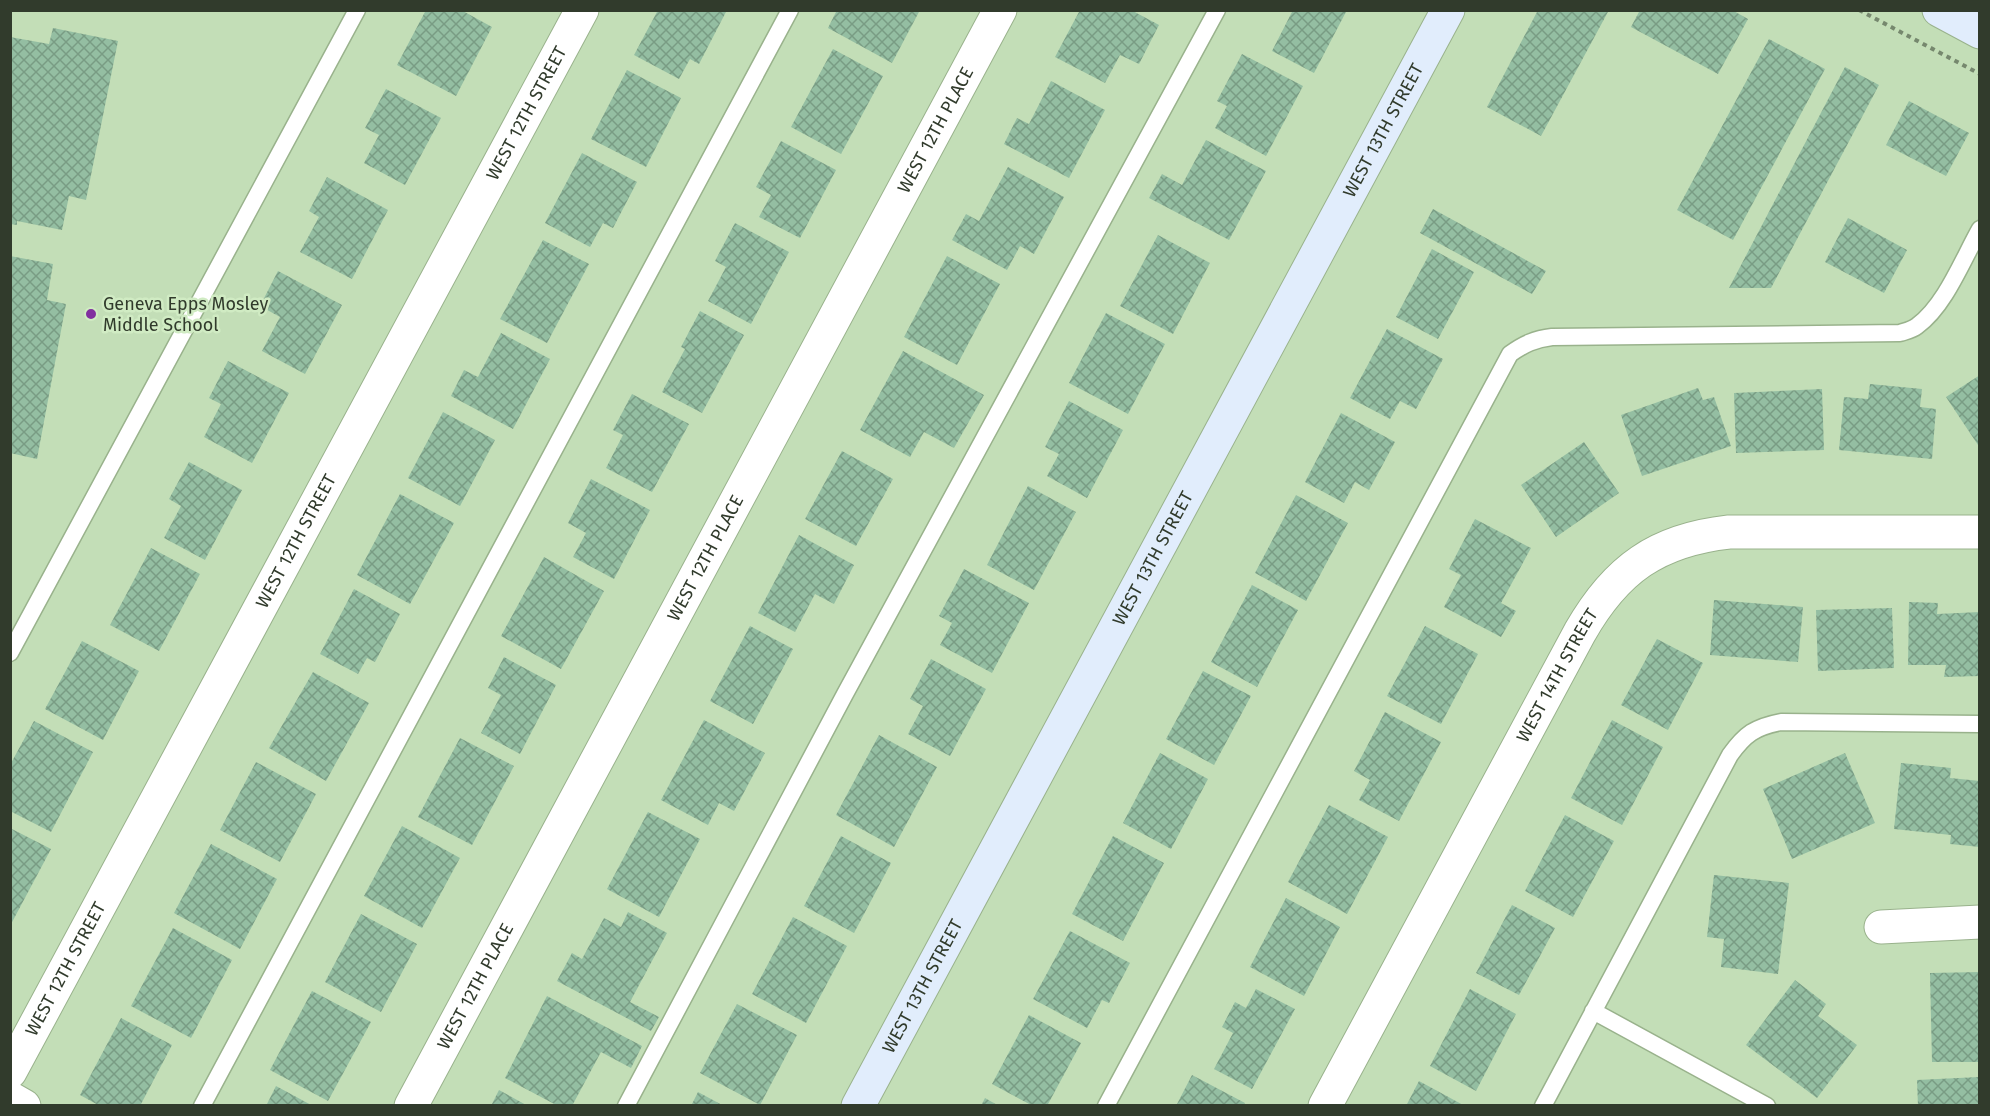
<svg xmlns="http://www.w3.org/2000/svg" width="1990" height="1116" font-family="'Fira Sans',sans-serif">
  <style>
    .building { fill: url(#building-cross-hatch) }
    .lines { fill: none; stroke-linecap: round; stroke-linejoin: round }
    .lane-casing { stroke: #99b28c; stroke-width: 19 }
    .street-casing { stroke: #99b28c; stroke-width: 35 }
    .secondary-casing { stroke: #99b28c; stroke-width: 35 }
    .path { stroke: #76886e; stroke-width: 4; stroke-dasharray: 4.5 4.5; stroke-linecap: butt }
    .lane { stroke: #fff; stroke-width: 16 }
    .street { stroke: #fff; stroke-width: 33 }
    .secondary { stroke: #e1edfc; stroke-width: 33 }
    .poi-dot { fill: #812f9f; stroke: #d0ebc3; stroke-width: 2 }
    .labels { text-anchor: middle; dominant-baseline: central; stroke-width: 5; stroke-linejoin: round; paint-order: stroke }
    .street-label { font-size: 18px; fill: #313b2c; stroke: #d0ebc3 }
    .poi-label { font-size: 18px; fill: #313b2c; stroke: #d0ebc3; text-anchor: start }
  </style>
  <defs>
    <pattern id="building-cross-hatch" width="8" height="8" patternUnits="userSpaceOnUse" patternTransform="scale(1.5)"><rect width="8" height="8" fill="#94bea2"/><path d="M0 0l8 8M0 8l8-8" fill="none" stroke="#799c84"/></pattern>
  </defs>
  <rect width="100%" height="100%" fill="#c3deb7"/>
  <path class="building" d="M426 10H461L492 27 456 96 397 65Z
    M658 10H727L699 64 690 59 679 79 634 55Z
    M837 10H920L892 63 828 28Z
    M1080 10H1131L1159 25 1139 64 1120 55 1105 83 1055 57Z
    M1293 10H1347L1314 73 1272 51Z
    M1538 10H1609L1541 136 1487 107Z
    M1640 10H1732L1748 19 1718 74 1631 27Z
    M53 28 118 41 86 200 69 196 62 230 17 221V225L10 224V129L12 119H10V37L49 44Z
    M1769 39 1825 69 1733 240 1677 210Z
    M833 49 883 76 841 154 791 127Z
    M1242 54 1303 86 1266 156 1215 128 1227 106 1217 101Z
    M1845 67 1879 85 1771 288H1729Z
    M627 70 681 98 646 167 591 139Z
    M1051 81 1105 110 1069 178 1004 144 1017 118 1029 124Z
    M386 89 441 118 405 185 364 163 379 135 365 128Z
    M1909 101 1969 133 1946 176 1886 145Z
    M1206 140 1266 171 1229 240 1149 198 1162 174 1182 185Z
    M781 141 836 170 800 238 759 217 771 195 756 187Z
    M582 153 637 182 613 228 603 223 590 247 545 223Z
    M1008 167 1064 197 1034 254 1020 246 1007 270 952 240 966 214 979 221Z
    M327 177 388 210 352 279 300 252 319 217 309 211Z
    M1433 209 1546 271 1532 294 1420 233Z
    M1848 218 1907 250 1884 293 1825 262Z
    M735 223 789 252 751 324 708 301 726 267 715 261Z
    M1158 235 1210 263 1173 334 1120 306Z
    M543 240 589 264 547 343 500 319Z
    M1432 249 1474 272 1438 339 1396 317Z
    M10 256 53 264 47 300 66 304 37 459 10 453Z
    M947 256 1000 284 957 365 904 337Z
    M278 271 342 305 305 374 262 351 280 317 260 306Z
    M700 311 744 335 702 413 662 392 685 349 681 347Z
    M1106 313 1165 344 1128 414 1069 383Z
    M1387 329 1443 359 1416 409 1400 401 1390 419 1350 398Z
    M501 333 550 359 513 429 451 396 464 370 478 377Z
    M903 351 984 395 954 448 924 432 910 457 860 430Z
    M228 361 289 393 252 463 204 437 221 404 209 398Z
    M1980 375V448L1946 397Z
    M1870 384 1922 389 1920 407 1936 409 1932 459 1839 450 1844 397 1868 399Z
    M1698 388 1703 400 1714 397 1731 446 1642 476 1621 415Z
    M1822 389 1824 450 1736 453 1734 393Z
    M632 394 689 424 652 492 606 468 623 435 613 430Z
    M1069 401 1123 430 1087 498 1047 476 1059 454 1045 447Z
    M443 412 495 440 460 506 408 478Z
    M1341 413 1395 442 1369 490 1355 482 1344 503 1305 482Z
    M1584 442 1619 493 1556 537 1521 485Z
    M842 451 893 479 856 546 805 519Z
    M189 462 242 490 205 560 164 538 181 506 169 499Z
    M591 479 650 510 614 579 573 557 586 533 568 523Z
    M1028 486 1076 512 1034 590 987 565Z
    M400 494 454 523 410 604 357 575Z
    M1296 495 1348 523 1306 601 1255 573Z
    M1475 519 1531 548 1501 603 1516 611 1501 637 1444 607 1461 575 1449 569Z
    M799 535 854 565 834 604 815 594 795 632 758 613Z
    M151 548 200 574 159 651 110 625Z
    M544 557 604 591 561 669 501 636Z
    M964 569 1029 603 992 673 940 645 952 623 939 616Z
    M1252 585 1298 610 1257 687 1211 662Z
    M354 589 400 614 375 662 367 658 358 674 320 654Z
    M1714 600 1803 607 1798 662 1710 655Z
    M1909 602 1938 603 1937 614 1980 612V676L1944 677 1946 665H1908Z
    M1892 608 1894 668 1818 671 1816 610Z
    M750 626 793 649 753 724 710 701Z
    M1425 626 1478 654 1441 724 1387 696Z
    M1657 639 1703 663 1668 730 1621 705Z
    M82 641 139 671 103 740 45 709Z
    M504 657 556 685 520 754 481 733 501 695 488 688Z
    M931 659 986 689 950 756 908 734 923 706 910 699Z
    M1203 671 1251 696 1214 765 1166 739Z
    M313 672 369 703 326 781 269 748Z
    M1385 712 1441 742 1399 821 1359 800 1370 780 1354 771Z
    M704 720 765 753 734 811 719 803 708 825 661 800Z
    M1612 720 1663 747 1622 825 1571 798Z
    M34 721 93 752 51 832 10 811V765Z
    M879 735 937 767 894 847 836 815Z
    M460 738 514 766 472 845 418 817Z
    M1160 753 1208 779 1171 849 1123 823Z
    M1845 753 1875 823 1792 859 1763 789Z
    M256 762 316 794 280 862 220 830Z
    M1901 763 1951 768 1950 778 1980 781V847L1950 844 1951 835 1894 829Z
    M1329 805 1388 837 1347 914 1288 882Z
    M648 812 700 839 659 917 607 889Z
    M1565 815 1614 841 1573 917 1525 891Z
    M402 826 460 858 422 928 364 896Z
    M10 828 51 849 10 926Z
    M841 836 891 863 854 933 804 906Z
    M1113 836 1164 863 1123 941 1072 914Z
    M211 844 277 879 240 949 174 913Z
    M1714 875 1789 883 1778 974 1721 967 1724 939 1707 937Z
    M1286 898 1340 927 1304 996 1250 967Z
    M1512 905 1555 928 1519 995 1476 973Z
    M628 912 667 933 630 1002 659 1017 651 1031 557 981 572 953 582 959 604 918 621 927Z
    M361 914 417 944 381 1012 325 982Z
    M793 917 847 946 806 1023 752 994Z
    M173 928 232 960 191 1038 131 1006Z
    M1070 931 1130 963 1109 1003 1102 1000 1087 1028 1033 999Z
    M1980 972V1062H1932L1930 973Z
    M1795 980 1826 1004 1818 1016 1857 1045 1817 1098 1746 1045Z
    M1256 989 1295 1009 1252 1089 1214 1069 1233 1033 1222 1027 1235 1002 1246 1008Z
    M1470 989 1516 1014 1476 1091 1430 1066Z
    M312 991 371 1022 328 1101 270 1070Z
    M547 996 642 1046 631 1068 601 1052 572 1106H558L505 1078Z
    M737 1004 797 1035 760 1105 700 1073Z
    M1029 1015 1081 1043 1047 1106H1033L992 1084Z
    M121 1018 172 1045 140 1106H100L80 1095Z
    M1192 1075 1245 1103 1244 1106H1176Z
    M1979 1077 1980 1106H1918L1917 1080Z
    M1419 1081 1465 1106H1406Z
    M276 1086 313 1106H266Z
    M499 1090 528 1106H491Z
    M698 1092 724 1106H691Z
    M985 1098 999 1106H981Z"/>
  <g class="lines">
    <g class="lane-casing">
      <path id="lane" d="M10 653 357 10
        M1593 1011 1767 1106
        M202 1106 790 10
        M626 1106 845 694 1217 10
        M1106 1106 1510 354C1524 344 1535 339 1552 337L1900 333C1906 331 1912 330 1917 326 1945 306 1963 259 1980 229
        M1543 1106 1730 755C1745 734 1755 727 1781 722L1980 724"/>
    </g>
    <g class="street-casing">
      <g id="street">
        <path d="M1881 927 1980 922"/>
        <path id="s1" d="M10 1072 582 10"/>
        <path d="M10 1098 24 1106"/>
        <path id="s2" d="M411 1106 1000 10"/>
        <path id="s3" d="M1325 1106 1580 632C1616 569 1657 540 1729 532H1980"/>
      </g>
    </g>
    <g class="secondary-casing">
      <g id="secondary">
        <path d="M1939 10 1980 32"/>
        <path id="s4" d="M858 1106 1448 10"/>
      </g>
    </g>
    <path class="path" d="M1859 10 1980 74"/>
    <use href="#lane" class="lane"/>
    <use href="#street" class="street"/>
    <use href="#secondary" class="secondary"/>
  </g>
  <circle class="poi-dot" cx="91" cy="314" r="6"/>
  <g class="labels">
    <g class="street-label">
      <text stroke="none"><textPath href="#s1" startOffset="1089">WEST 12TH STREET</textPath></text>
      <text stroke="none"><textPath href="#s2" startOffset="1108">WEST 12TH PLACE</textPath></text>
      <text stroke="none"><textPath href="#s4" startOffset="1108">WEST 13TH STREET</textPath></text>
      <text stroke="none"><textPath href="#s1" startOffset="603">WEST 12TH STREET</textPath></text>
      <text stroke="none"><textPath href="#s2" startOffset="622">WEST 12TH PLACE</textPath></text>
      <text stroke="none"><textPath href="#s4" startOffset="622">WEST 13TH STREET</textPath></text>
      <text stroke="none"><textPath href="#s3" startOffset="489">WEST 14TH STREET</textPath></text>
      <text stroke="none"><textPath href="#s1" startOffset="117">WEST 12TH STREET</textPath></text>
      <text stroke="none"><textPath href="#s2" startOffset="136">WEST 12TH PLACE</textPath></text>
      <text stroke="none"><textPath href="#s4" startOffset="136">WEST 13TH STREET</textPath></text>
    </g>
    <g class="poi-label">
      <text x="103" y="304">Geneva Epps Mosley<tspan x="103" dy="21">Middle School</tspan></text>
    </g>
  </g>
  <rect width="1990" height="1116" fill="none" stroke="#313b2c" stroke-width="24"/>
</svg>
